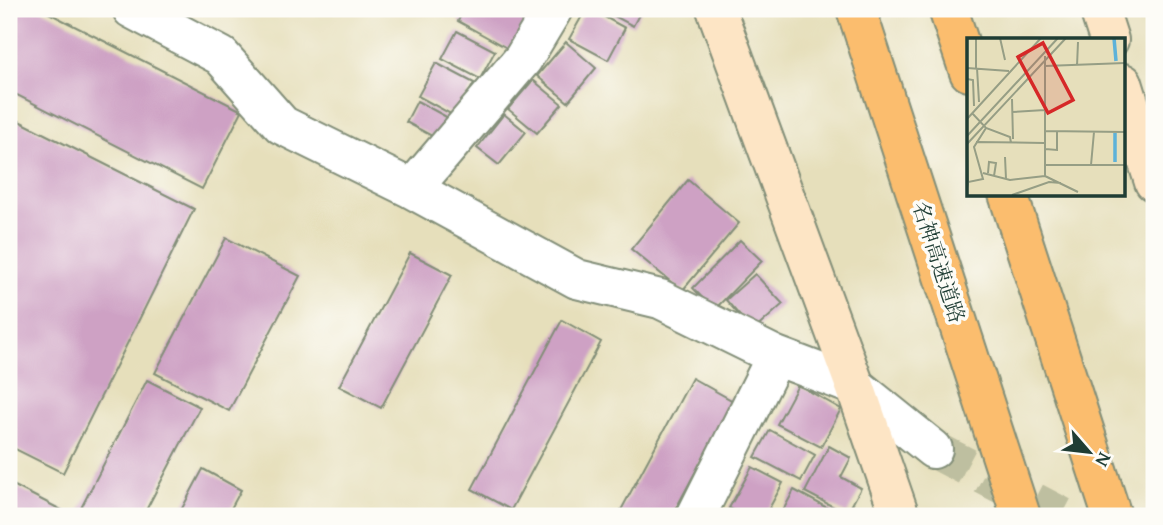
<svg xmlns="http://www.w3.org/2000/svg" width="1163" height="525" font-family="'Gentium Book Plus','Noto Serif JP',serif">
  <style>
    .building { fill: #cea1c4 }
    .lines { fill: none; stroke-linecap: round; stroke-linejoin: round }
    .street-tunnel { stroke: #bebfa0; stroke-width: 38; stroke-dasharray: 38 19; stroke-linecap: butt }
    .street-casing { stroke: #828e78; stroke-width: 42 }
    .secondary-casing { stroke: #828e78; stroke-width: 42 }
    .highway-casing { stroke: #828e78; stroke-width: 42 }
    .street { stroke: #fff; stroke-width: 38 }
    .secondary { stroke: #fde5c5; stroke-width: 38 }
    .highway { stroke: #fbbd6e; stroke-width: 38 }
    .labels { text-anchor: middle; dominant-baseline: central; stroke-width: 7; stroke-linejoin: round; paint-order: stroke }
    .street-label { font-size: 21px; fill: #1f3d34; stroke: #fdfcf7 }
    .inset-river { fill: none; stroke: #5db2d9; stroke-width: 3.5 }
    .inset-road { fill: none; stroke: #969e85; stroke-width: 2 }
    .view { fill: #d62828; fill-opacity: 0.15; stroke: #d62828; stroke-width: 3.5 }
    .inset-edge { fill: none; stroke: #1f3d34; stroke-width: 3.5 }
  </style>
  <rect width="100%" height="100%" fill="#fdfcf7"/>
  <filter id="ink" filterUnits="userSpaceOnUse"><feTurbulence type="fractalNoise" baseFrequency=".0143" numOctaves="2"/><feDisplacementMap in="SourceGraphic" scale="14" xChannelSelector="R" yChannelSelector="G"/><feConvolveMatrix kernelMatrix="1 2 1 2 8 2 1 2 1" color-interpolation-filters="sRGB"/></filter>
  <filter id="wash" filterUnits="userSpaceOnUse"><feTurbulence type="fractalNoise" baseFrequency=".00686" numOctaves="4" result="noise"/><feDisplacementMap in="SourceGraphic" scale="28" xChannelSelector="R" yChannelSelector="G"/><feGaussianBlur stdDeviation="1.57" result="paint"/><feColorMatrix in="noise" values="0 0 0 0 0 0 0 0 0 0 0 0 0 0 0 0 0 1.4 0 .05"/><feComposite in="paint" operator="in"/></filter>
  <g filter="url(#wash)">
    <rect width="100%" height="100%" fill="#e6dfbb"/>
    <g id="blocks">
      <path class="building" d="M16 9H41L242 111 202 189 9 91V24Z
        M464 9H501L529 24 514 52 458 21Z
        M586 9H590L625 28 608 60 569 39Z
        M606 9H642L633 26 605 11Z
        M457 31 495 51 480 79 442 59Z
        M566 42 596 68 568 102 537 76Z
        M436 63 474 83 456 117 418 96Z
        M533 80 562 104 537 133 508 109Z
        M417 101 452 120 441 141 406 122Z
        M504 114 526 132 499 165 477 148Z
        M9 116 194 209 63 473 9 446Z
        M688 180 739 223 682 291 631 249Z
        M226 238 300 276 229 411 155 373Z
        M740 240 762 261 714 310 693 288Z
        M410 253 452 275 381 408 339 386Z
        M755 274 783 304 753 331 726 300Z
        M562 320 601 342 511 510 472 489Z
        M692 378 733 401 672 516H628L620 512Z
        M147 380 200 407 143 516H92L80 510Z
        M798 385 841 409 821 447 777 424Z
        M770 430 815 455 801 481 755 457Z
        M829 446 851 458 841 477 861 488 847 514 805 492Z
        M752 467 783 483 765 516H745L729 508Z
        M203 469 241 490 227 516H178Z
        M9 483 73 516H9Z
        M794 490 842 516H780Z"/>
    </g>
  </g>
  <g filter="url(#ink)">
    <use href="#blocks" fill-opacity="0" stroke="#828e78" stroke-width="2"/>
    <g class="lines">
      <path class="street-tunnel" d="M933 449 1062 516"/>
      <g class="street-casing">
        <path id="street" d="M132 9 221 56 282 125 412 189 577 279 660 299 776 356 855 386 933 449
          M412 189 523 59 553 9
          M696 516 776 356"/>
      </g>
      <g class="secondary-casing">
        <path id="secondary" d="M716 9 855 386 900 516
          M1099 9 1109 40
          M1123 83 1154 182"/>
      </g>
      <g class="highway-casing">
        <path id="highway" d="M856 9 1021 516
          M948 9 969 72
          M1008 194 1112 516"/>
      </g>
      <use href="#street" class="street"/>
      <use href="#secondary" class="secondary"/>
      <use href="#highway" class="highway"/>
    </g>
  </g>
  <g class="labels">
    <g class="street-label">
      <text transform="translate(939 262) rotate(72)">名神高速道路</text>
    </g>
  </g>
  <g transform="translate(967 38)">
    <rect width="158" height="158" fill="#e6dfbb"/>
    <path class="inset-river" d="M147 0 149 23M148 124V95"/>
    <path class="inset-road" d="M33 0 38 22M78 18V138L111 154M78 28 158 25M110 28 111 4M0 30 42 33M9 30V0M10 30 12 64M0 41 6 42 7 68M45 61 46 101M45 74 78 72M5 75 19 90 43 99 44 105M0 81 74 0M78 93 158 94M0 98 91 0M9 104 77 105M0 106 99 0M78 111 90 112V93M0 112 1 144M38 119 39 141M78 127H158M124 127 127 94M16 135 43 142 78 138M21 135 22 124 29 125 27 138M0 150 1 144 16 141 7 109 19 90M45 157 82 144 94 145"/>
    <path class="view" d="M76 5 106 62 81 75 51 19Z"/>
    <rect width="158" height="158" class="inset-edge"/>
  </g>
  <rect width="1163" height="525" fill="none" stroke="#fdfcf7" stroke-width="35"/>
  <g transform="translate(1089 452) rotate(118)" stroke="#fdfcf7" stroke-width="5" paint-order="stroke">
  <path d="M0-5L12 26L0 18L-12 26Z" fill="#1f3d34"/>
  <text y="-10" font-size="19" font-weight="bold" text-anchor="middle" fill="#1f3d34">N</text>
  </g>
</svg>
